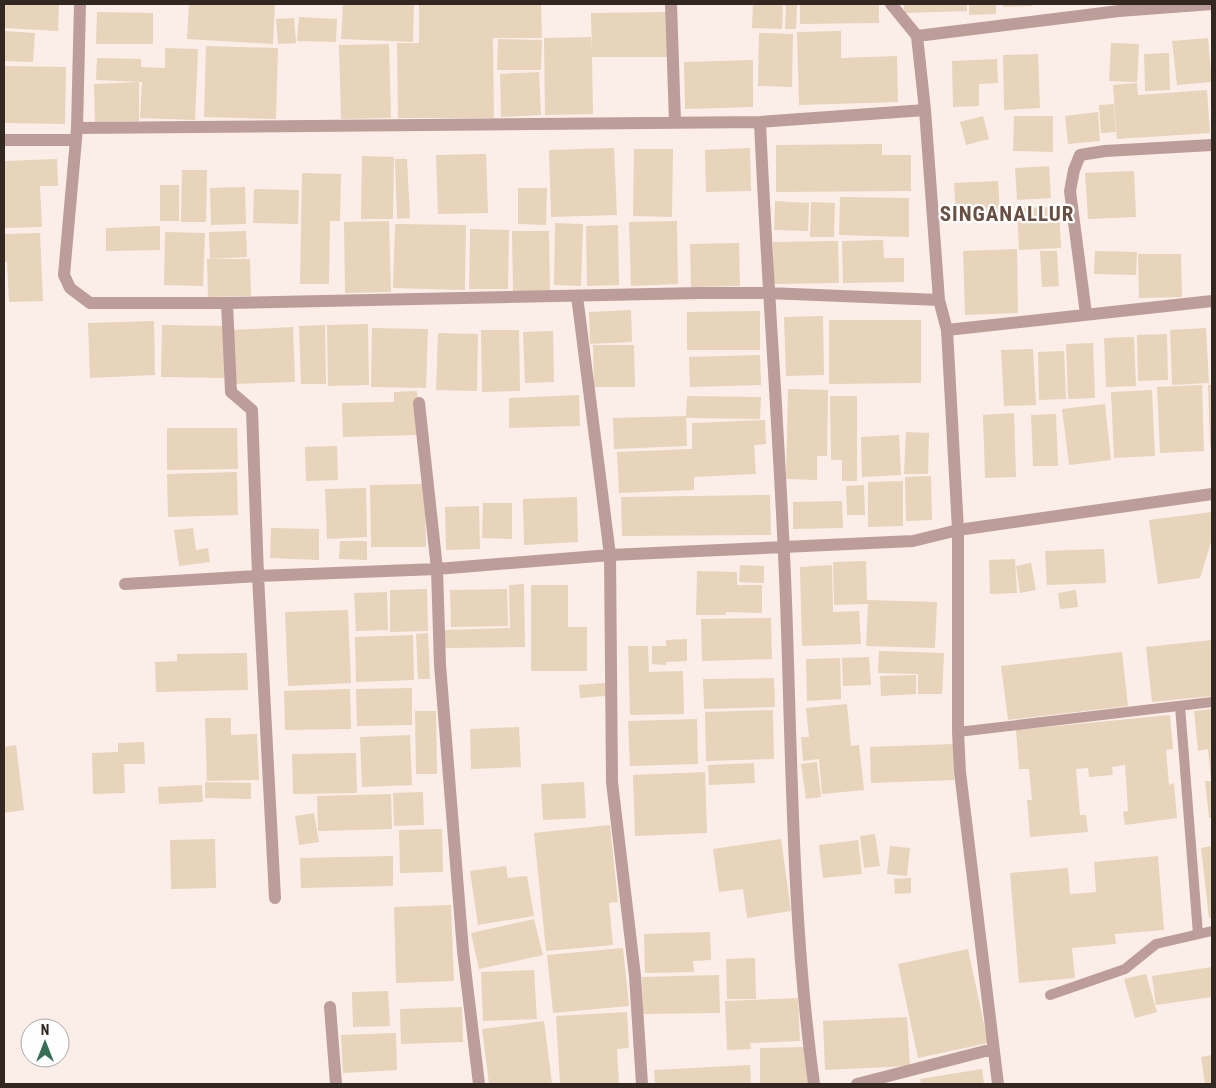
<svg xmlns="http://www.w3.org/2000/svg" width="1216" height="1088" font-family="'Roboto Condensed',sans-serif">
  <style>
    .building { fill: #e8d3bb }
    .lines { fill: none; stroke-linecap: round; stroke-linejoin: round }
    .lane { stroke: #bd9d99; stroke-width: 10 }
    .street { stroke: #bd9d99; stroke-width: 12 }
    .labels { text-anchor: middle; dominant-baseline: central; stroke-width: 4.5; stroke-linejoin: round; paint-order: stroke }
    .district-label { font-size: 21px; font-weight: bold; letter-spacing: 1px; fill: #684f42; stroke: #fefefe }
  </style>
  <rect width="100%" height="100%" fill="#fbeee8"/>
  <path class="building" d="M4 4H59L58 31 4 28Z
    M189 4H275L273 44 187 39Z
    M343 4H414L413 42 341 39Z
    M419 4H541L542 38H493L494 118H398L397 43H419Z
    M753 4H797L796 29H785L786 6 783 5 782 29 752 28Z
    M800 4H879V23L800 24Z
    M904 4H967V11L904 13Z
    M969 4H996V14L969 15Z
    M1003 4H1032V6L1003 7Z
    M97 12 153 13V44H96Z
    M670 12 671 57H592L593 114 545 115 544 38 591 37 592 54 591 13Z
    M299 17 337 19 336 42 297 41Z
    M294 18 296 43 278 44 276 19Z
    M4 31 35 33 33 62 4 61Z
    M841 31V58L897 56 898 102 799 105 797 32Z
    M759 33 793 34 792 87 758 86Z
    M1208 38 1212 82 1177 85 1172 41Z
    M498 39 542 40 541 70H497Z
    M1111 43 1139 44 1137 82 1109 81Z
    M389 44 391 118 341 119 339 45Z
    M206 46 278 48 276 119 204 117Z
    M165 48 198 49 195 120 140 118 142 82 96 80 97 58 141 59V67L165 68Z
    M1169 53 1170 90 1145 91 1144 54Z
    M1038 54 1040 108 1004 110 1003 55Z
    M997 59 998 83 979 84V106L953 107 952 61Z
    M753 60V107L685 109 684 62Z
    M4 66 66 67 65 124 4 123Z
    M539 72 541 115 501 117 500 74Z
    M139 82V121L95 122 94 84Z
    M1137 83 1138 95 1207 90 1210 133 1117 139 1113 85Z
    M1114 104 1116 132 1101 133 1099 105Z
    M1098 112 1100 141 1068 144 1065 116Z
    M983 116 989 139 966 145 960 122Z
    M1014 116H1053V152L1013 151Z
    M882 144V155H911V191L776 192V145Z
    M614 148 617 215 551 217 549 150Z
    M750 148 751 191 706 192 705 150Z
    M634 149H673L672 217 633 216Z
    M486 154 488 213 438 214 436 155Z
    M362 156 394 157 393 219H361Z
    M57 159 58 186H40L42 227 4 228V161Z
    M395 159H407L410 218 397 219Z
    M1049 166 1051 198 1017 200 1015 168Z
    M182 170H207L206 222H181Z
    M1134 171 1136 217 1088 219 1085 173Z
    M302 173 341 174 340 221H330L329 284H300Z
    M998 181 1000 213 956 214 954 183Z
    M160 185H179V221H160Z
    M245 187 246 224 211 225 210 188Z
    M518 188H547L546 225 518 224Z
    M254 189 299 190 298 224 253 223Z
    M840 197 909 198V237L839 235Z
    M775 201 809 203 808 231 774 230Z
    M811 202 835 203 834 237H810Z
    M1059 207 1061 248 1019 250 1017 208Z
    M389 221 391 292 345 293 344 222Z
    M677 221 678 284 631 286 629 222Z
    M555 223 583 224 581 286 554 285Z
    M395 224 466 225 465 290 393 288Z
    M618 225 619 285 587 286 586 226Z
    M160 226V250L106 251V228Z
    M470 229 509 230 508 289H469Z
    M246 231 247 257 210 259 209 232Z
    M512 231H549L550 291 513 292Z
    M165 232 205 233 203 286 164 285Z
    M40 233 43 301 9 302 7 262H4V234Z
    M883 240 884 258H904V282L843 283 842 241Z
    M838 241 839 283 774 284 773 242Z
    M739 243 740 286 691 287 690 244Z
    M1017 249 1018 313 965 315 963 251Z
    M1040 251H1057L1059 286 1042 287Z
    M1095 251 1137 252 1136 275 1094 274Z
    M1138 254H1181L1182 297 1139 298Z
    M207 259H250L251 296 208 297Z
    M631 310 632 342 590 344 589 312Z
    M760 311V350H687V312Z
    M823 316 824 375 786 376 784 317Z
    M829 320H921V383L829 384Z
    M154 321 155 375 90 378 88 323Z
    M368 324 369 385 328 386 327 325Z
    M162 325 226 326 224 378 161 377Z
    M325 325 326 384H301L299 326Z
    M293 327 295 382 234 384 233 330Z
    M372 328 428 329 426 388 371 387Z
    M1206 328 1209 383 1172 385 1170 330Z
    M481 330H519L520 391 482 392Z
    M553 331 554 382 525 383 523 332Z
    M438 333 478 334 477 391 436 390Z
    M1167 334 1168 380 1138 381 1137 335Z
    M1134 337 1136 386 1106 387 1104 338Z
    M1093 343 1095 398 1068 399 1066 344Z
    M593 345H634L635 387H594Z
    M1033 349 1036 405 1004 406 1001 350Z
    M1064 351 1066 399 1039 400 1038 352Z
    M760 355 761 385 690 387 689 357Z
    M1202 385 1204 451 1160 453 1157 387Z
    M1208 385H1212V447H1210Z
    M788 389 828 390 827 456H817V480L786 479Z
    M1152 390 1155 456 1114 458 1111 392Z
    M417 391 418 435 343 437 342 403 394 402V392Z
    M579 395 580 426 509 428V398Z
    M687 396 761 397 760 419 686 418 687 446 614 449 613 418 686 416Z
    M830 396H857V481H842V460H831Z
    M1105 404 1111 460 1069 465 1062 409Z
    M1014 413 1016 477 985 478 983 415Z
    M1056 414 1058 466H1033L1031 415Z
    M765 420 766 444 754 445 756 474 694 477V490L619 493 617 452 692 449V423Z
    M167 428H237L238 469 167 470Z
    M906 432 929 433 928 474H904Z
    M899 435 901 475 862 477 861 437Z
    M337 446 338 480 306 481 305 447Z
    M237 472 238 515 168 517 167 474Z
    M931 476 932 520 906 521 905 477Z
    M903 481V526L868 527V482Z
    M425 484 426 547H371L370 485Z
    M864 485 865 515H847L846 486Z
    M366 488 367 537 327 539 325 489Z
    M770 495 771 535 622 536 621 497Z
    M577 497 578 542 524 545 523 499Z
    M842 501 843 528 793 529V502Z
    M483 503H512V539L482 538Z
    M479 506 480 549 446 550 445 507Z
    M1212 512V539L1200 578 1158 584 1149 520Z
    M193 528 196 550 208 548 210 562 179 566 174 530Z
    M271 528 319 529V560L270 558Z
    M340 541H367V560L339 559Z
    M1104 549 1106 583 1047 585 1045 551Z
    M1015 559 1017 593 990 594 989 560Z
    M866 561 867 600 937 602 935 648 866 646 868 604 834 605 833 562Z
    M1031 563 1036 590 1020 593 1016 566Z
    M740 565 764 566V583L739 582Z
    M832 565 833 612 859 611 861 644 802 646 800 567Z
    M697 571 737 572V585H762V613L726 612V615H696Z
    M524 584 525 647 445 648V630L510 628 509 585Z
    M531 585H568V627H587V671H531Z
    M427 589 428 631 390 632V590Z
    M507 589 508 626 451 627 450 590Z
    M1076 590 1078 607 1060 609 1058 593Z
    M387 592 388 630 356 631 354 593Z
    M348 610 351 683 288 686 285 612Z
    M771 618 772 659 702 661 701 619Z
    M428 633 430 679H418L416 634Z
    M413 635 414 680 356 682 355 637Z
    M687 639V661L666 662V656V665L652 664V646H666V640Z
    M1212 640V696L1152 702 1146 647Z
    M628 646H648L649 672 683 671 684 714 630 715Z
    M879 651 944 653 942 694H918V674L878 673Z
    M1122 652 1128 706 1008 720 1001 666Z
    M247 653 248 690 156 692 155 662 177 661V654Z
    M869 657 871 685 843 686 842 658Z
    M840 658 841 699 807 701 806 659Z
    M916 675V694L881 696 880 676Z
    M774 678 775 707 704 709 703 679Z
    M605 683 606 696 580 698 579 685Z
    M412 688V725L357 726 356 689Z
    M350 689 351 729 285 730 284 691Z
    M847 704 851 746 859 745 864 790 822 794 819 759 803 761 801 737H809L806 708Z
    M1212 709V818H1209L1205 781H1211L1208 749 1198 751 1194 711Z
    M773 710 774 759 706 761 705 712Z
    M415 711H436L437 774H416Z
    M1170 715 1173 749 1166 750 1169 785 1174 783 1177 818 1125 825 1123 812 1128 811 1125 765 1112 767 1113 775 1089 777 1088 768 1076 769 1080 815H1086L1088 832 1030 837 1027 800H1032L1029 769H1019L1016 730Z
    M205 718H231V735L257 734 259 780 207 781Z
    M697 719 698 764 630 766 628 721Z
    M519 727 521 767 471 769 470 729Z
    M410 735 412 785 362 787 360 737Z
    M144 742 145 764H124L125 793 93 794 92 753 118 752V743Z
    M953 744 954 780 871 783 870 747Z
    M16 745 24 810 4 813V747Z
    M356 753 357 793 293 794 292 754Z
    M817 762 821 797 806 799 801 764Z
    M754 763 755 783 709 785 708 765Z
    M705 772 707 833 635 836 633 775Z
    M205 782 251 783V799L205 798Z
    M584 782 586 818 543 820 541 784Z
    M202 785 203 802 159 804 158 787Z
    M423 792 424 825 394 826 393 793Z
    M391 794 392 829 318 831 317 796Z
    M314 813 319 842 299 845 295 816Z
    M610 825 618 902 609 903 613 945 546 951 534 833Z
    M442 829 443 872 400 873 399 830Z
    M875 834 880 866 864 868 860 836Z
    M215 839 216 888 171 889 170 840Z
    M781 839 791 911 747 918 743 889 719 892 713 849Z
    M858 840 862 874 823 878 819 845Z
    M890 846 910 848 907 876 887 874Z
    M1212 846V918H1209L1201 848Z
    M393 856V886L301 888 300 858Z
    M1158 856 1164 930 1115 934 1116 944 1072 948 1075 978 1019 983 1010 873 1068 868 1070 894 1096 892 1094 862Z
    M506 866 508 878 527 876 534 916 478 925 470 871Z
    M911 878V893L895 894 894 879Z
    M451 905 454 981 396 983 394 907Z
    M534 919 543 955 479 969 471 933Z
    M710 932 711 960 693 961 694 972 645 973 644 934Z
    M623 948 629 1006 553 1013 547 955Z
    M968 949 988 1043 918 1058 898 964Z
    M755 958 756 999H727L726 959Z
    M1212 967V997L1156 1005 1152 976Z
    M534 970 537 1019 483 1021 481 972Z
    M1146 974 1157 1012 1135 1018 1124 979Z
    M719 975 720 1013 643 1014 642 977Z
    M388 991 390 1026 353 1027 352 992Z
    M798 998 800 1041 750 1043 751 1049 727 1050 725 1001Z
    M462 1007 463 1042 401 1044 400 1009Z
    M627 1012 629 1048 617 1049 619 1084H560L556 1016Z
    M907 1017 910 1066 825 1070 823 1021Z
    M544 1021 552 1084H489L482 1029Z
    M396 1033 397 1070 343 1073 341 1035Z
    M807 1047 808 1084H760V1048Z
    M1212 1055V1084H1205L1201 1057Z
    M750 1065 751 1084H655L654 1070Z
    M982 1069 984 1084H921L920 1079Z"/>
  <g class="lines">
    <path class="lane" d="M1180 706 1198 934
      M958 732 1212 702
      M1050 995 1125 969 1156 944 1212 931"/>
    <path class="street" d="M80 4 77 128 64 275 70 288 90 303H227L700 293H768L939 300
      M671 4 675 122
      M917 36 1119 11 1212 4
      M760 122C767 282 780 441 786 601 792 763 792 924 814 1084
      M77 128 760 122 925 110
      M4 140H75
      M577 296 610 555 612 782 635 976 642 1084
      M227 303 231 392 252 410 258 576 275 898
      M1086 314 1070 191 1074 170 1080 155 1105 151 1212 145
      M947 330 1212 301
      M419 403 437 569 440 665 463 951 479 1084
      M125 584 258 576 437 569 610 555 913 541 958 530 947 330 939 300 925 110 917 36 891 4
      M330 1007 336 1084
      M857 1084 993 1049
      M998 1084 960 772 958 732V530L1212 494"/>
  </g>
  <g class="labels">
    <g class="district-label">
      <text x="1007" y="214">SINGANALLUR</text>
    </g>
  </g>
  <rect width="1216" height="1088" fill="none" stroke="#332821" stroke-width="10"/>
  <g transform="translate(45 1043)"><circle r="24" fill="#fefefe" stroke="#ada8a6"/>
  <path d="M0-4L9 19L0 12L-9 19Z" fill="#366e55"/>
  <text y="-8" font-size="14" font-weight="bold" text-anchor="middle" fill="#332821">N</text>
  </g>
</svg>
